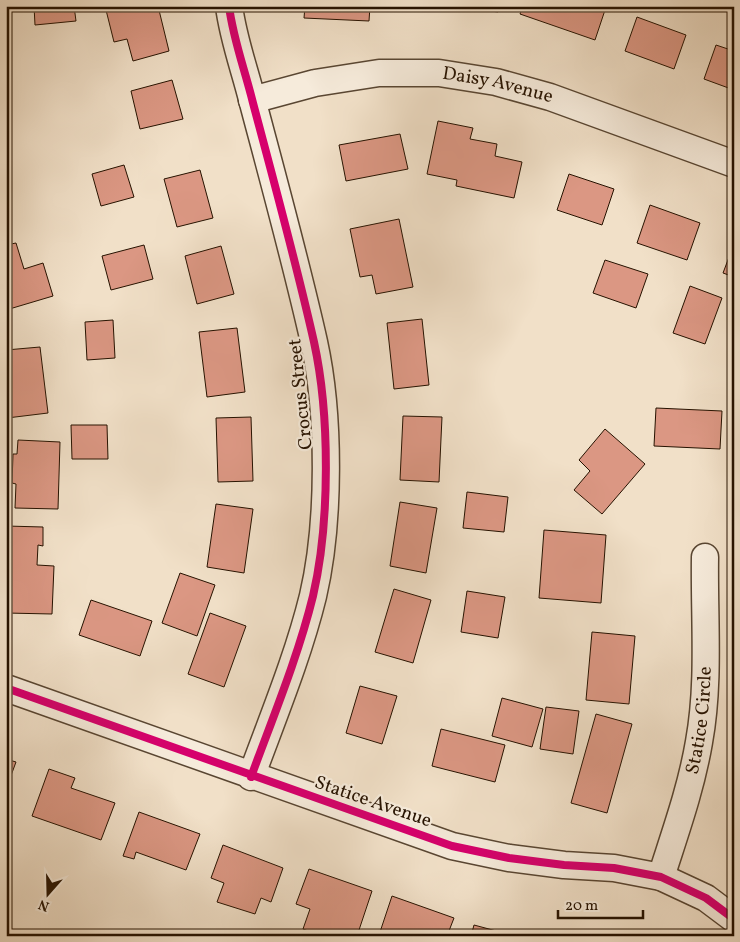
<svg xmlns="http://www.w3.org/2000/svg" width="740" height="942" font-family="Vollkorn,serif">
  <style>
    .building { fill: #db9783; stroke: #261200 }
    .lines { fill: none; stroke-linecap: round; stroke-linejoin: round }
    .street-casing { stroke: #594632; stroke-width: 29 }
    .street { stroke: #f6ebdb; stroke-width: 26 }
    .cycleway-casing { stroke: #f6ebdb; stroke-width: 11 }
    .cycleway { stroke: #d6006c; stroke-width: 8 }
    .labels { text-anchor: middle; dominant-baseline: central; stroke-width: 4.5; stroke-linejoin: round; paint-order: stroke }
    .street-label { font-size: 19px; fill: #261200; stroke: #f6ebdb }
  </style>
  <rect width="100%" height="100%" fill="#f1e0c8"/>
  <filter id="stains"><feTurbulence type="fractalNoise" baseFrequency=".004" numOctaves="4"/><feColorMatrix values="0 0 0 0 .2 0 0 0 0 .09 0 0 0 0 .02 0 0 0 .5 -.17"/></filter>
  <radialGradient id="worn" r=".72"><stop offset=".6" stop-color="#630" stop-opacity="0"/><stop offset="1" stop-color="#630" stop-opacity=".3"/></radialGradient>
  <path class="building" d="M34 6H74L76 21 35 25Z
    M105 6H158L169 51 133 61 127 39 114 42Z
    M305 6H370L369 21 304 18Z
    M454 6H498V12Z
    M523 6H602L606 7 595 40 520 14Z
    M637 17 686 35 674 69 625 51Z
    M716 45 734 51V90L704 79Z
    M172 80 183 119 140 129 131 91Z
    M438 121 473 128 470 139 497 144 495 156 522 162 514 198 456 186 457 180 427 174Z
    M400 134 408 169 346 181 339 145Z
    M124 165 134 197 101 206 92 174Z
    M200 170 213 218 177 227 164 179Z
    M569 174 614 189 602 225 557 210Z
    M650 205 700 223 687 260 637 243Z
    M399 219 413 287 376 294 372 275 360 277 350 229Z
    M16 243 24 269 43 263 53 296 6 310V245Z
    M734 244V277L723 273Z
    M144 245 153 279 111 290 102 256Z
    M221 246 234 294 197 304 185 256Z
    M605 260 648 274 636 308 593 293Z
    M690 286 722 298 705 344 673 333Z
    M422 319 429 385 394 389 387 323Z
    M113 320 115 358 87 360 85 322Z
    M237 328 245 392 207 397 199 332Z
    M40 347 48 413 7 418 6 350Z
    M656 408 722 411 720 449 654 446Z
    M403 416 442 417 439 482 400 480Z
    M251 417 253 481 218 482 216 418Z
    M71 425H107L108 459H72Z
    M605 429 645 464 602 514 574 490 590 471 579 460Z
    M18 440 60 442 58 509 15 508 16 484 12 483 13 454H17Z
    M467 492 508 497 504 532 463 528Z
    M400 502 437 508 426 573 390 566Z
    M216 504 253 509 244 573 207 567Z
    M6 526 43 527V546L38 545 37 565 54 566 52 614 6 613Z
    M544 530 606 535 601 603 539 598Z
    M180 573 215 585 197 636 162 623Z
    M394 589 431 600 413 663 375 652Z
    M467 591 505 597 498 638 461 632Z
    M91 600 152 621 140 656 79 635Z
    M210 613 246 626 224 687 188 674Z
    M592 632 635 636 629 704 586 700Z
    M360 686 397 696 382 744 346 733Z
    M502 698 543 709 532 747 492 736Z
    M546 707 579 711 573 754 540 749Z
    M596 714 632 724 607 813 571 803Z
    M441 729 505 745 495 782 432 766Z
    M6 759 16 762 6 789Z
    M49 769 75 778 71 788 115 803 101 840 32 816Z
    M139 812 200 834 186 870 136 852 134 859 123 856Z
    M223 845 283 868 271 902 261 898 255 914 217 902 224 883 211 878Z
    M309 869 372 891 357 936H321L303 929 310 909 296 904Z
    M392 896 454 918 447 936 379 935Z
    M474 925 515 936H471Z"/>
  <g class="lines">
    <g class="street-casing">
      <g id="street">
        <path d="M229 6C233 39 245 70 253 103 274 182 296 262 314 342 330 415 330 523 313 596 298 657 273 717 251 777"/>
        <path id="s1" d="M252 100 315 83 379 73H439L496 82 550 97 734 164"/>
        <path d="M6 688 452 846 509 858 564 865 614 868 661 877 706 898 734 919"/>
        <path id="s2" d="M661 877C675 833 691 789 699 742 710 682 704 618 705 557"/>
      </g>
    </g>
    <use href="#street" class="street"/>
    <g class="cycleway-casing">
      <path id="cycleway" d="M229 6C233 39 245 70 253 103 274 182 296 262 314 342 330 415 330 523 313 596 298 657 273 717 251 777
        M6 688 452 846 509 858 564 865 614 868 661 877 706 898 734 919"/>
    </g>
    <use href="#cycleway" class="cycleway"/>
  </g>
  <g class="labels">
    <g class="street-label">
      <text stroke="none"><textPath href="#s1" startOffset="250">Daisy Avenue</textPath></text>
      <text transform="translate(301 394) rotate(-96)">Crocus Street</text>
      <text stroke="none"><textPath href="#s2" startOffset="162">Statice Circle</textPath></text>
      <text transform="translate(373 802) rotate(19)">Statice Avenue</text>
    </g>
  </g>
  <rect width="740" height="942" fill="none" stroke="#f1e0c8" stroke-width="25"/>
  <rect x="8" y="8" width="725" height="927" fill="none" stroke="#261200" stroke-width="2.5"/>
  <rect x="12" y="12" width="715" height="917" fill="none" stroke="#261200"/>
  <g transform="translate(48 894) rotate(200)" stroke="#f6ebdb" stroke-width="4" paint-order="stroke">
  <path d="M0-4L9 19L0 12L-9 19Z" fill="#261200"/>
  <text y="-8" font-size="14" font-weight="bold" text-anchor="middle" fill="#261200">N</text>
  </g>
  <path d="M558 910v8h85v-8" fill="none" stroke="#261200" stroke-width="2.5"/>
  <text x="565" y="910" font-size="15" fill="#261200" stroke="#f6ebdb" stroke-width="4" paint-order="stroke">20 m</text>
  <rect width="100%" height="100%" filter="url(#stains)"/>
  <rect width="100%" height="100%" fill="url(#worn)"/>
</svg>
